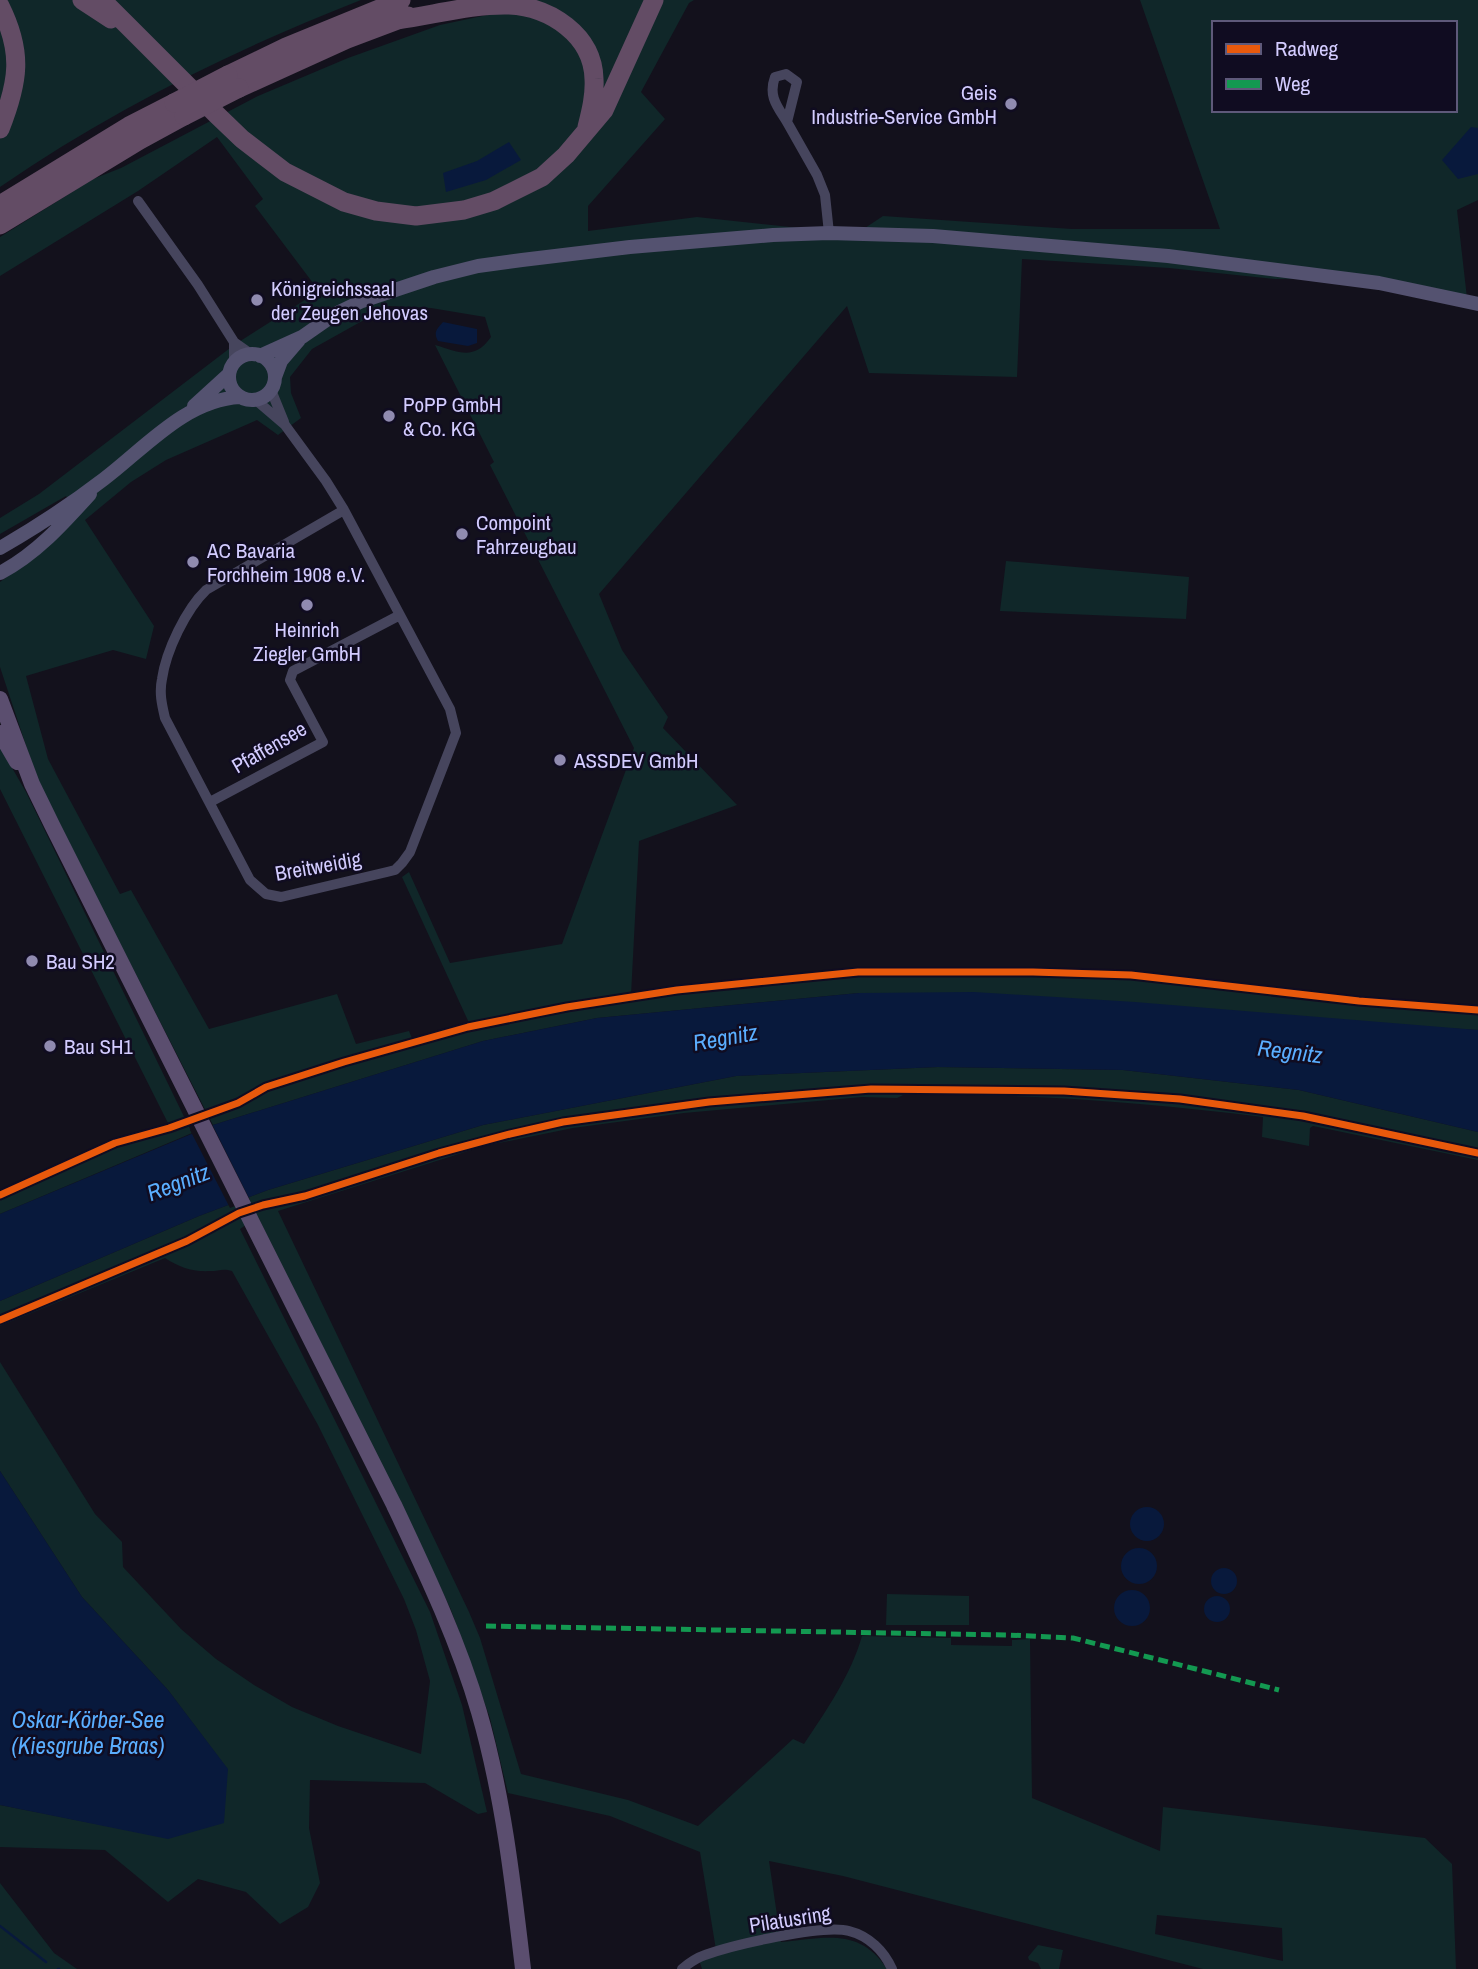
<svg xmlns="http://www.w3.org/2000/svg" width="1478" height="1969" font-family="'Archivo Narrow',sans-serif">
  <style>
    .green { fill: #102729; fill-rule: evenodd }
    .water { fill: #08193c }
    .pier { fill: #13111c }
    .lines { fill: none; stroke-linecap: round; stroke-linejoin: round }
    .stream { stroke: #08193c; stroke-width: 2.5 }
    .street { stroke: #46455d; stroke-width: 10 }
    .secondary { stroke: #545270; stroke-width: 14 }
    .primary { stroke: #5b4e6f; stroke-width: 16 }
    .highway { stroke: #634c65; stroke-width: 19 }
    .highway-bridge { stroke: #634c65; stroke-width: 19 }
    .quiet { stroke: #139951; stroke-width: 5; stroke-dasharray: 10 5; stroke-linecap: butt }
    .cycleway-casing { stroke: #100c21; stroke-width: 11 }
    .cycleway { stroke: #e8590c; stroke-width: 7 }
    .poi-dot { fill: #908bb0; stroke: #100c21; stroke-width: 2.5 }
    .labels { text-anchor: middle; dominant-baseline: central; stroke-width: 5; stroke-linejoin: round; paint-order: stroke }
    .poi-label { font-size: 21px; fill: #d3ccff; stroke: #100c21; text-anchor: start }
    .street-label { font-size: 21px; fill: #d3ccff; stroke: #100c21 }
    .water-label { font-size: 23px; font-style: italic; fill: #5aaeff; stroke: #100c21 }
  </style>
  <rect width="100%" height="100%" fill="#13111c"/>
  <path class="green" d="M0 0H361C236 49 111 110 0 187Z
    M506 0H694L689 3 641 92 665 119 588 206V231L697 217 856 234 883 216 1072 229H1220L1140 0H1478V200L1457 210 1467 298 1344 278 1275 279 1169 268 1022 259 1017 377 869 373 847 306 599 594 622 650 668 717 663 728 737 805 639 841 631 995 857 972 916 969 1064 971 1478 1011V1030L859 993 597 1018 483 1041 213 1125 39 785 0 667V582L38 554 80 513 66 496 0 534V518L39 494 234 345 319 291 255 206 263 199 217 137 138 191 0 276V237L93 179 121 168 258 96 348 58 440 25 487 15ZM1214 23H1455V110H1214ZM389 306 431 308 485 317 491 337C474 361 459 352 435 345L494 462 490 465 634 748 562 944 450 963 409 872 402 877 470 1025 532 1015 413 1041 409 1031 356 1044 337 994 209 1029 131 890 120 894 48 759 26 676 113 650 146 659 154 626 85 520 131 482 166 460 257 420 278 435 301 418 291 393 290 377 312 349Z
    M1006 561 1189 577 1186 619 1000 611Z
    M0 747 26 792 192 1133 0 1214V1193L114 1141 169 1125 0 789Z
    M938 1067 1123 1070 1299 1090 1478 1132V1160L1313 1126 1310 1128 1309 1146 1262 1137 1263 1117C1143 1102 1024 1093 903 1095L897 1098 862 1097 684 1113 573 1128 484 1146 278 1211 469 1612 480 1638 521 1774 628 1800 698 1826 793 1739 804 1744C826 1711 851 1675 862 1636L951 1638V1645L1012 1646V1640L1030 1639 1032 1798 1160 1851 1163 1807 1425 1838 1452 1864 1456 1969H1203L843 1876 769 1861 781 1942C824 1938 860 1927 887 1969H702L699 1960 717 1956 700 1852 610 1816 508 1793 490 1718 451 1610 406 1514 258 1217 240 1229 430 1612 462 1705 487 1812 478 1814 425 1783 310 1780 309 1828 320 1883 308 1907 280 1924 246 1892 198 1879 168 1902 105 1850 0 1847V1805L168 1838 228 1770 168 1690 82 1597 0 1471V1362L95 1514 122 1542 123 1567 181 1629 216 1659 254 1685 292 1707 338 1726 421 1754 430 1681 416 1630 404 1599 318 1425 232 1271C223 1268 219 1271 210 1271 192 1272 179 1267 165 1258L0 1326V1301L199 1216 268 1190 483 1125 736 1076ZM1157 1915 1282 1928 1283 1961 1155 1934Z
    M887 1594 969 1596V1625H886Z
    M0 1883 54 1953 77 1969H0Z
    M1038 1945 1063 1950 1059 1969H1041L1038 1963 1029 1960 1028 1957Z"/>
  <path class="water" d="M1471 127 1478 128V174L1458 179 1442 160Z
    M509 142 521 160 486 180 446 192 443 173 477 161Z
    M443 322 477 329V343L468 346 438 341C433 332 437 329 443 322Z
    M974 992 1135 1002 1478 1030V1132L1299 1090 1123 1070 938 1067 736 1076 483 1125 268 1190 199 1216 0 1301V1214L213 1125 483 1041 597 1018 859 993Z
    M0 1471 82 1597 168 1690 228 1769 224 1823 168 1839 0 1805Z
    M1130 1524a17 17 0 1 1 34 0a17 17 0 1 1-34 0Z
    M1121 1566a18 18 0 1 1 36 0a18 18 0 1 1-36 0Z
    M1211 1581a13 13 0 1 1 26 0a13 13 0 1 1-26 0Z
    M1114 1608a18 18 0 1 1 36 0a18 18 0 1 1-36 0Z
    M1204 1609a13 13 0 1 1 26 0a13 13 0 1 1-26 0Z"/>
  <path class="pier" d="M211 1122 250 1200 230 1208 190 1130Z"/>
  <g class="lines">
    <path class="stream" d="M0 1926 46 1962
      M58 1969H59"/>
    <path class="street" d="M787 122C777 106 768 96 775 77L786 74 797 82 787 122 817 175 825 195 829 233
      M138 201 198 285 234 342 251 354
      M234 342V362
      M271 390 284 422
      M256 400 285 425 326 481 344 510 450 709 456 733 410 852 402 863 395 870 387 872 281 897 266 894 250 880 165 718C162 705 159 693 162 679 166 651 186 609 206 590L344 510
      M210 802 323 742 290 680 293 671 400 615
      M682 1969C689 1963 696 1958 705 1955 732 1945 823 1924 849 1931 869 1936 884 1951 892 1969"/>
    <path class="secondary" d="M229 377a23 23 0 1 1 46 0a23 23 0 1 1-46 0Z
      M260 356 302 337 335 314 362 301 434 277 478 266 522 260 630 247 773 235 829 233 933 236 1168 256 1379 283 1478 304
      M275 377 281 361 299 340
      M194 406 228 375
      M0 548C33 529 74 502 104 479 145 448 185 400 240 397
      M0 573C36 554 63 524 90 494"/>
    <path class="primary" d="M0 699 32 784 52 825 394 1505C426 1573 458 1640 479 1712 503 1795 513 1883 523 1969
      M0 733 17 762"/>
    <path class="highway" d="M82 0 111 19
      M102 0 217 115 242 139 285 172 344 202 376 211 416 216 464 210 494 201 542 177 566 155 604 110 654 0
      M0 6C23 52 19 81 0 129
      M397 20C434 15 472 4 509 5 550 7 593 35 594 79 595 95 591 111 587 127
      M228 75 286 47 401 0
      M239 88 347 39 408 16
      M0 205 129 126 174 103
      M0 225 140 140 184 116"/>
    <path class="highway-bridge" d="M174 103 228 75
      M184 116 239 88"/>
    <path class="quiet" d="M486 1626 1008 1635 1073 1638 1279 1690"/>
    <g class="cycleway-casing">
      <path id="cycleway" d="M0 1195 115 1143 169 1128 238 1103 266 1087 344 1062 468 1027 567 1007 677 990 858 972H1033L1131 975 1359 1001 1478 1010
        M0 1320 187 1241 239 1213 263 1205 305 1196 439 1153 510 1134 563 1122 709 1102 871 1089 1064 1091 1180 1099 1303 1116 1478 1153"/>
    </g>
    <use href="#cycleway" class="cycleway"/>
  </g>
  <g class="poi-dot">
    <circle cx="1011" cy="104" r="7"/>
    <circle cx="257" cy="300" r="7"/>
    <circle cx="389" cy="416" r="7"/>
    <circle cx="462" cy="534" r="7"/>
    <circle cx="193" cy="562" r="7"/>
    <circle cx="307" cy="605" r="7"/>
    <circle cx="560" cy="760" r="7"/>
    <circle cx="32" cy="961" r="7"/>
    <circle cx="50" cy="1046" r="7"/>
  </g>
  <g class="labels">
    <g class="poi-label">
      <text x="997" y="92" text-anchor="end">Geis<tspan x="997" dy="24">Industrie-Service GmbH</tspan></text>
      <text x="271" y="288">Königreichssaal<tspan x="271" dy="24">der Zeugen Jehovas</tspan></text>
      <text x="403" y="404">PoPP GmbH<tspan x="403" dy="24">&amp; Co. KG</tspan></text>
      <text x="476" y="522">Compoint<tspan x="476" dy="24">Fahrzeugbau</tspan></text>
      <text x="207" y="550">AC Bavaria<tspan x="207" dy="24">Forchheim 1908 e.V.</tspan></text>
      <text x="307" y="629" text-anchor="middle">Heinrich<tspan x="307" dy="24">Ziegler GmbH</tspan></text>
      <text x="574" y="760">ASSDEV GmbH</text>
      <text x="46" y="961">Bau SH2</text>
      <text x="64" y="1046">Bau SH1</text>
    </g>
    <g class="street-label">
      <text transform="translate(269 747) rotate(-30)">Pfaffensee</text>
      <text transform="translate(318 866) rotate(-10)">Breitweidig</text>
      <text transform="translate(790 1919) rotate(-9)">Pilatusring</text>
    </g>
    <g class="water-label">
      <text transform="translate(725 1037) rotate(-10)">Regnitz</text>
      <text transform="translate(1290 1051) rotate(7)">Regnitz</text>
      <text transform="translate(178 1182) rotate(-21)">Regnitz</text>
      <text x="88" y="1719">Oskar-Körber-See<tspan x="88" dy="26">(Kiesgrube Braas)</tspan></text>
    </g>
  </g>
  <rect x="1212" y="21" width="245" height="91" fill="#100c21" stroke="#5e597a" stroke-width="2"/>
  <rect x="1226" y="44" width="35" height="10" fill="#e8590c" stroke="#5e597a" stroke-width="2"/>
  <text x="1275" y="56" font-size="21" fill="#d3ccff">Radweg</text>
  <rect x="1226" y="79" width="35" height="10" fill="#139951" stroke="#5e597a" stroke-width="2"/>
  <text x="1275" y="91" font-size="21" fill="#d3ccff">Weg</text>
</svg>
